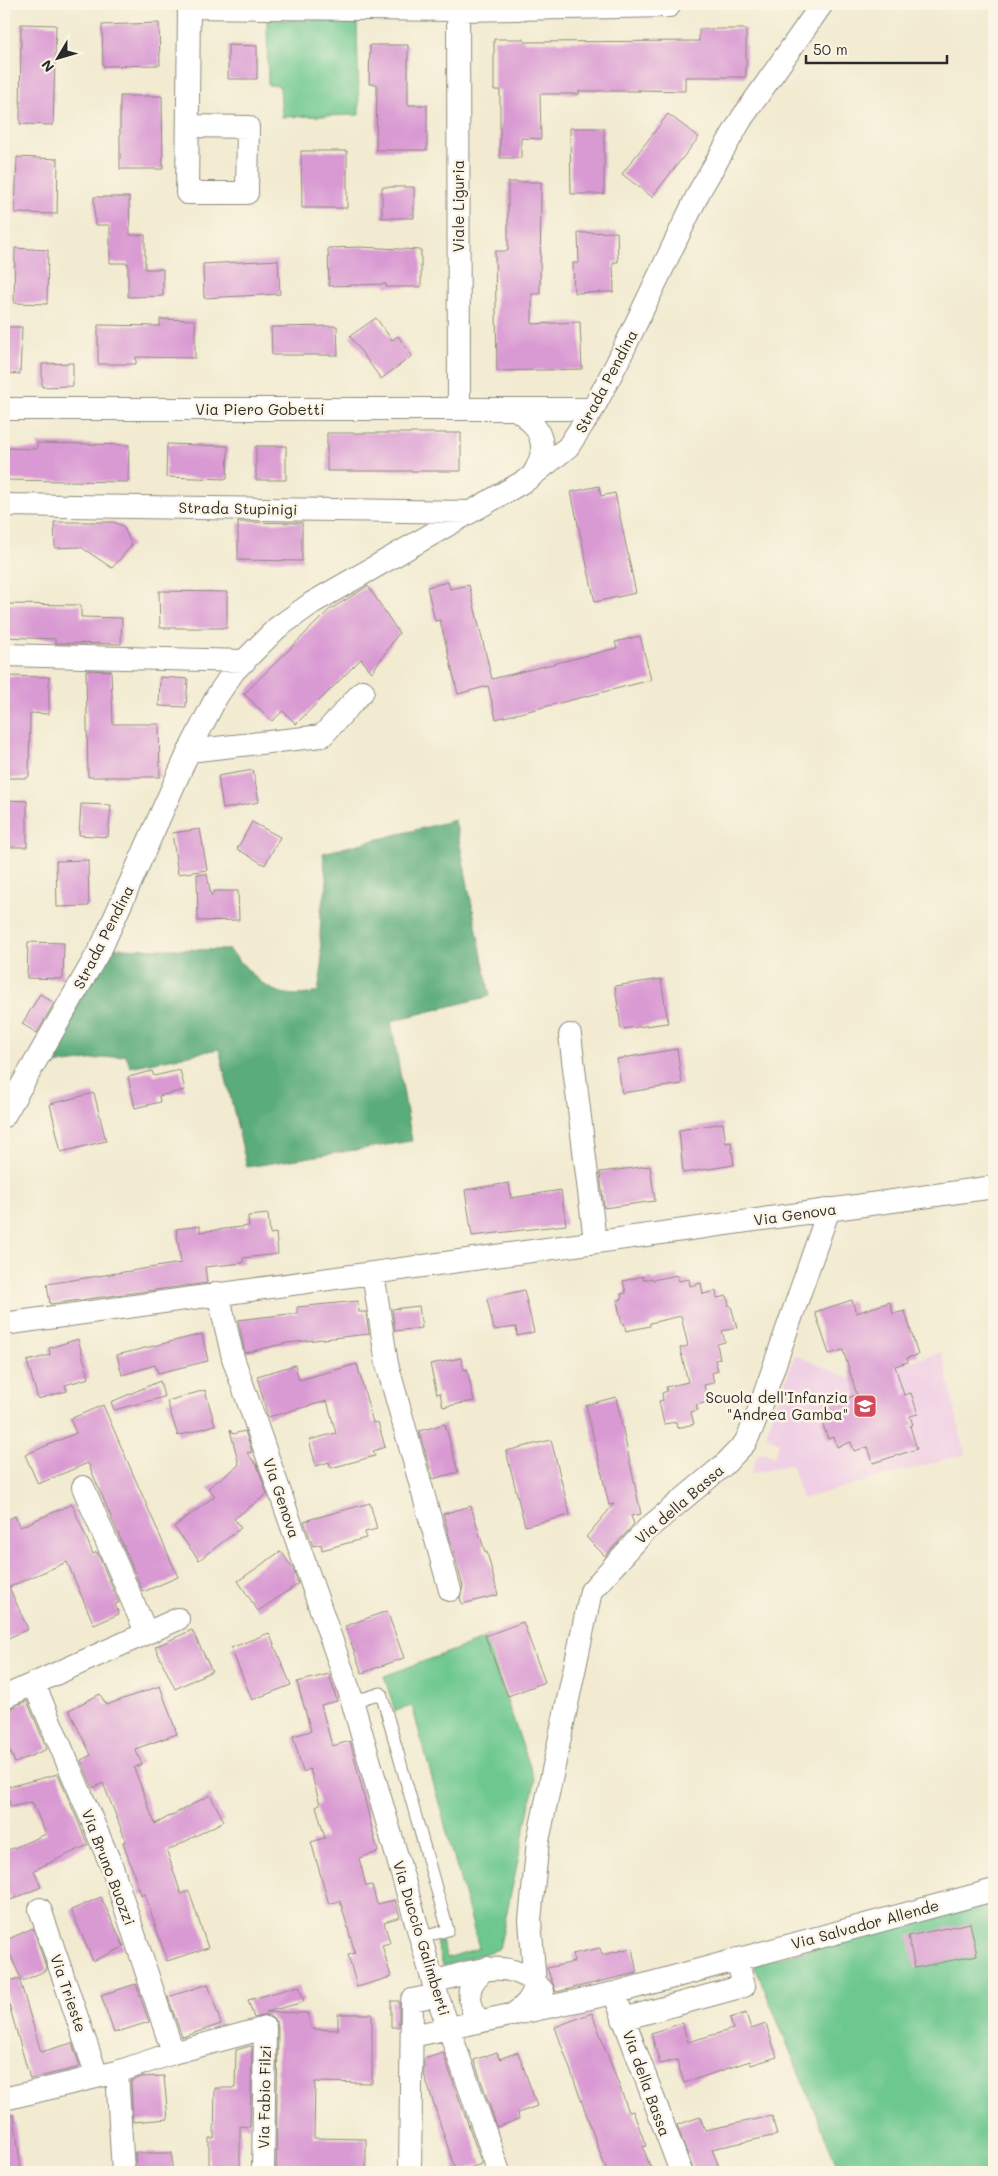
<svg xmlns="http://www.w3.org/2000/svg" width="998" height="2176" font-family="Mali,sans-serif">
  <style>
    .built { fill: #f0d0e5 }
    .green { fill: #6dc88f; stroke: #4c7a5d }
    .forest { fill: #5aac7a; stroke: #426c52 }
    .building { fill: #d999d3 }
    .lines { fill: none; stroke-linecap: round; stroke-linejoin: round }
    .lane-casing { stroke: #8e8b7e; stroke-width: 13 }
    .street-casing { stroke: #8e8b7e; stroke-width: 24 }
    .lane { stroke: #fff; stroke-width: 11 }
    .street { stroke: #fff; stroke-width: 22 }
    .labels { text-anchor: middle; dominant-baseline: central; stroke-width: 5; stroke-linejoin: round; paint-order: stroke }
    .street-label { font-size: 15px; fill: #2b2b2b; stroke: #fcf5e5 }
    .poi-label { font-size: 15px; fill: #2b2b2b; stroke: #fcf5e5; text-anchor: end }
  </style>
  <rect width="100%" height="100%" fill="#fcf5e5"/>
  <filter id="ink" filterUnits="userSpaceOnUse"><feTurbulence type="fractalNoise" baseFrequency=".02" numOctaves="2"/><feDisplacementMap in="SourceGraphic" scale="10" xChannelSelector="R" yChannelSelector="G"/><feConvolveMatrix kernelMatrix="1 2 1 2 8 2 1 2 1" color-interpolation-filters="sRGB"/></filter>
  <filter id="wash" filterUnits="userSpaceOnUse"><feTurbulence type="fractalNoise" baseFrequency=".0096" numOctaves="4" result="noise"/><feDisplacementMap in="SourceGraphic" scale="20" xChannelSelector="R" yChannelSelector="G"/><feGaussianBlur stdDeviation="1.12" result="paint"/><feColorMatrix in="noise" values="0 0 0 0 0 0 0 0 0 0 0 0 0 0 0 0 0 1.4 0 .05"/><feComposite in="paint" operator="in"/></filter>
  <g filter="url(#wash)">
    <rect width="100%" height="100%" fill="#f2ebd1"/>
    <path class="built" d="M942 1352 965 1454 802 1499 791 1464 751 1474 757 1455 765 1453 774 1457 779 1443 771 1439 766 1434 795 1355 852 1379Z"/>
    <path class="green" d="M267 20H357L359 115 282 117 280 86 268 85Z
      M485 1639 535 1781 499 1949 443 1966 436 1942 442 1941 447 1958 479 1948 412 1706 395 1711 384 1676Z
      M994 1901V2172H840L754 1964Z"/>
    <path class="forest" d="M455 820 490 996 391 1021 412 1141 247 1167 219 1049 130 1067 126 1055 37 1067 108 948 230 950C258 981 273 1003 318 992L322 966 320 935 321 910 327 886 323 853Z"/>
    <g id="blocks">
      <path class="building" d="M159 23 160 65 103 66 102 25Z
        M21 24 56 25 53 125 20 124Z
        M699 29H746V77H685V91L638 90 640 91H579V94H540L541 139 521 138V158H500V90H494V39H524V42L699 41Z
        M228 45 257 46V79H228Z
        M370 45H408V105H427V150H376L377 84H369Z
        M120 96H162L163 169H120Z
        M668 114 699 137 652 197 622 174Z
        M570 128H604V194H571Z
        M301 151H347V208H302Z
        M17 157 58 159 57 214 15 213Z
        M508 182H541L540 294H532V324L580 322 582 369 497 371 495 251H508Z
        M382 187H414V218H382Z
        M94 197H129L130 235H145V269H163V296L128 297V263H110V225H95Z
        M617 232 618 262H613L614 292 574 293 573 263H579L578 233Z
        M360 247 421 250V287H386V284L329 286 328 248Z
        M15 248 48 250 47 304 14 303Z
        M278 260 280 294 204 298 203 264Z
        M376 318 392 340 398 336 412 356 381 379 350 336Z
        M160 319 195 320V358L136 357V364H98V325L160 326Z
        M337 326 338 355H272L271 327Z
        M4 327H22L20 374 4 373Z
        M73 363V386L42 387V364Z
        M327 433H461V471H327Z
        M37 443 129 445 128 482 4 480V448L37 449Z
        M167 444 228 446 227 479 166 477Z
        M256 446H286V480H256Z
        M599 486 601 496 615 493 636 593 595 602 571 492Z
        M54 522H113L123 526 132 545 112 568 81 547 55 548Z
        M238 522 302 523V561L238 560Z
        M448 582 450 589 469 585 492 679 617 648 615 642 640 636 651 680 496 719 488 686 458 694 440 620 435 621 427 587Z
        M368 586 399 633 372 672 361 659 296 724 283 711 272 721 244 694 329 610Z
        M159 591 227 592V628H160Z
        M4 604 81 605V617L122 618 121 644 55 643V639L4 637Z
        M86 670 111 671 113 724H159L160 777H88Z
        M4 676 49 677V714L30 713 29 776 27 778H4Z
        M160 677 188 679 186 707 159 706Z
        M253 770 259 802 223 809 218 776Z
        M4 800 27 801V847H4Z
        M81 804 111 805 108 837 79 835Z
        M252 822 280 837 265 865 237 849Z
        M200 829 207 870 178 874 172 833Z
        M88 860 89 906 57 907 56 861Z
        M197 874H207L211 896 214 891H238L239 920 198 921Z
        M28 942 64 943 63 979 27 978Z
        M661 979 668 1023 621 1029 615 986Z
        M40 994 54 1003 37 1033 22 1024Z
        M677 1049 682 1084 622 1093 617 1059Z
        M180 1070 185 1090 159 1096 160 1102 135 1108 128 1077 152 1071 154 1076Z
        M94 1093 106 1141 61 1152 50 1104Z
        M723 1123 726 1143 731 1142 734 1165 683 1173 679 1130Z
        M650 1166 655 1201 604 1208 600 1172Z
        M509 1183 511 1198 561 1190 566 1225 472 1236 465 1190Z
        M268 1214 270 1234 276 1233 278 1254 243 1258V1263L205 1267 207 1283 50 1304 47 1284 181 1263 176 1229 200 1226V1232L249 1226 248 1216Z
        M677 1275 679 1281 689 1279 690 1286 701 1283 703 1294 716 1291 717 1298 727 1296 729 1306H731L737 1328 722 1331 725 1342 717 1344 720 1359 715 1360 718 1371 712 1373 714 1383 704 1385 708 1402 696 1405 698 1410 691 1412 694 1424 677 1428 676 1422 664 1424 659 1401 663 1400 662 1393 667 1391 666 1387 688 1382 680 1348 688 1346 681 1316 650 1323V1326L626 1331 624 1323 622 1324 617 1301 622 1299 621 1294 626 1293 623 1281 643 1276V1280L652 1278 653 1280Z
        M524 1290 534 1332 517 1336 516 1327 494 1330 487 1299Z
        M852 1300 856 1313 890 1302 893 1314 905 1311 918 1355 907 1358 908 1362 895 1366 904 1395 911 1393 918 1414 910 1416 913 1425 910 1426 917 1449 873 1463 868 1447 854 1451 851 1442 837 1447 834 1437 828 1439 821 1419 828 1417 824 1405 857 1395 843 1350 829 1354 815 1312Z
        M358 1301 359 1312H366L369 1334 287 1343 245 1353 238 1320 297 1313V1307Z
        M419 1306 422 1328 395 1331 392 1309Z
        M202 1334 208 1361 158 1373 155 1365 122 1375 117 1355Z
        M78 1339 89 1378 65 1385 67 1391 38 1399 27 1361 50 1355 49 1348Z
        M461 1358 464 1370 467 1369 474 1401 443 1407 440 1393 437 1394 430 1364Z
        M357 1364 373 1423 378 1422 385 1447 373 1451 375 1456 331 1468 329 1462 316 1466 309 1440 336 1433 327 1401 268 1417 257 1376 295 1365 299 1380Z
        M160 1381 164 1397 114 1410 111 1402Z
        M205 1390 215 1425 178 1436 167 1401Z
        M616 1397 641 1514 631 1516 634 1524 605 1556 586 1537 614 1504 609 1505 586 1405Z
        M103 1405 178 1577 143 1592 88 1463 38 1484 25 1455 76 1433 70 1419Z
        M445 1424 458 1472 433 1479 419 1431Z
        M230 1430 233 1434 245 1431 252 1452 247 1453 257 1465 267 1494 234 1519 241 1528 199 1560 174 1527 215 1496 208 1488 239 1465Z
        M551 1440 570 1515 525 1526 506 1451Z
        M370 1503 377 1529 365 1532 366 1538 322 1550 321 1544 313 1546 304 1521Z
        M72 1504 93 1554 97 1552 119 1603 115 1604 119 1614 94 1625 67 1562 9 1587 28 1629 4 1640V1521L15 1516 20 1527Z
        M471 1506 485 1552H487L498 1595 462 1604 460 1598 463 1586 443 1514Z
        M281 1551 293 1569 298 1584 258 1611 238 1581Z
        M387 1611 404 1658 362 1673 345 1626Z
        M523 1622 545 1682 508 1696 485 1636Z
        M192 1630 212 1671 175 1689 155 1647Z
        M269 1633 291 1685 252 1700 231 1648Z
        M329 1674 337 1701 321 1705 332 1746 350 1741 378 1852 359 1858 366 1886 372 1885 377 1904 395 1900 400 1917 384 1922 390 1943 382 1945 391 1977 357 1987 348 1955 355 1953 340 1901 329 1904 311 1842 325 1838 316 1806 320 1804 310 1769 303 1772 293 1736 311 1731 297 1682Z
        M160 1686 177 1734 135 1749 142 1764 134 1768 155 1824 210 1795 224 1821 167 1851 181 1894 189 1891 208 1948 167 1961 145 1894 141 1895 123 1842 126 1841 103 1783 93 1788 81 1760 91 1755 69 1710 100 1694 106 1705Z
        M27 1701 47 1749 15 1763 4 1736V1711Z
        M58 1774 88 1845 34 1870 41 1887 11 1900 4 1884V1852L46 1834 32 1802 11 1807 4 1788Z
        M101 1897 124 1947 93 1961 71 1910Z
        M970 1923 977 1955 915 1968 908 1936Z
        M33 1928 47 1970 22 1981 4 1941Z
        M600 1948 602 1955 632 1948 637 1973 556 1992 547 1968 574 1962 572 1954Z
        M19 1978 41 2052 72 2043 80 2067 30 2079 4 1987V1983Z
        M136 1984 149 2022 114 2033 101 1995Z
        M208 1984 221 2024 182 2037 168 1997Z
        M299 1986 304 2002 266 2012 307 2013 312 2029 338 2030V2014H372V2083L315 2082 314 2138 366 2139V2172H276L278 2028 277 2022 268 2015 254 2018 248 2000Z
        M391 2001H399V2027H391Z
        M592 2013 629 2112 633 2111 646 2146 643 2147 652 2172H607L555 2027Z
        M746 2013 751 2029 766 2024 777 2057 751 2065 750 2061 684 2083 677 2060 660 2064 651 2033 682 2023 688 2042 733 2029 730 2018Z
        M250 2046H252L250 2127 240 2126V2172H209V2138H214L215 2088H235L236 2050Z
        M497 2052 499 2059 518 2052 537 2106 518 2113 519 2119 497 2127 474 2060Z
        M443 2053 482 2164 456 2172 424 2074V2059Z
        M164 2076 168 2119 133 2122 131 2081 142 2077Z
        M4 2115H14L21 2172H4Z
        M772 2116 777 2135 712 2149 721 2172H694L677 2125 700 2117 705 2130Z
        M135 2153H172V2172H136Z"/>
    </g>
  </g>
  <g filter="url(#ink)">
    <use href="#blocks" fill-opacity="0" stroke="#8e8b7e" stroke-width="1"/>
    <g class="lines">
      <g class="lane-casing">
        <path id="lane" d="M352 1702 381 1693 448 1930 420 1938"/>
      </g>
      <g class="street-casing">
        <path id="street" d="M458 4 459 409
          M188 126 248 127 247 193H187L189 7 458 10 669 6V4
          M4 409H593
          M517 410C543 428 550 449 532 476
          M4 505 470 512
          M4 655 245 661
          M189 751 322 736 363 691
          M570 1035 595 1241
          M4 1116 102 946 189 751 217 696 234 671 277 628 312 603 528 479 568 447 593 409 617 363 700 190 742 118 822 4
          M373 1273 387 1364 450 1590
          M218 1293 233 1358 349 1690 437 1995 499 2172
          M4 1324 994 1187
          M83 1487 146 1632
          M34 1684 112 1867 173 2053
          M4 1697 178 1619
          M40 1909 97 2076
          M433 1982C472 1972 512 1954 543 1991
          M614 1993 681 2172
          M512 2015C524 2007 533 1999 535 1984L530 1920 538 1841 591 1591 647 1529 725 1464 745 1443 754 1424 829 1209
          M623 2019 744 1986 737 1959
          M477 2022C468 1997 463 1986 487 1968
          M412 2036 614 1993 994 1890
          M117 2072 123 2172
          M4 2099 117 2072 173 2053 265 2028 263 2172
          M410 2172 412 2000 437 1995"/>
      </g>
      <use href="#lane" class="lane"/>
      <use href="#street" class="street"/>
    </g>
  </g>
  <defs>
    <g id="school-square" transform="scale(1.25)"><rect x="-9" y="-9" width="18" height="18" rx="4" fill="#d1495b" stroke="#fcf5e5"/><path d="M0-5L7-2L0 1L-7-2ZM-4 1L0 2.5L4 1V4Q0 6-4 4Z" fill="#fff"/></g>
  </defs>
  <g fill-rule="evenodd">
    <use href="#school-square" x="865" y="1406"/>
  </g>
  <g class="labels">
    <g class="street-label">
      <text transform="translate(458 206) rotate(-90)">Viale Liguria</text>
      <text transform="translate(606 381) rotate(-62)">Strada Pendina</text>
      <text x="260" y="409">Via Piero Gobetti</text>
      <text transform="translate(238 508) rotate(1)">Strada Stupinigi</text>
      <text transform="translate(103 937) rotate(-63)">Strada Pendina</text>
      <text transform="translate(795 1214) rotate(-8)">Via Genova</text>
      <text transform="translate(282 1498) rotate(71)">Via Genova</text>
      <text transform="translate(679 1504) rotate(-41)">Via della Bassa</text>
      <text transform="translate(109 1867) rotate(69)">Via Bruno Buozzi</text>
      <text transform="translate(865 1924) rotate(-15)">Via Salvador Allende</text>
      <text transform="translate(422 1938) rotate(73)">Via Duccio Galimberti</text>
      <text transform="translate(69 1993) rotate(71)">Via Trieste</text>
      <text transform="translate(647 2083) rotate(70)">Via della Bassa</text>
      <text transform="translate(264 2097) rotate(-89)">Via Fabio Filzi</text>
    </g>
    <g class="poi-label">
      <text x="848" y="1397">Scuola dell'Infanzia<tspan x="848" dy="17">"Andrea Gamba"</tspan></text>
    </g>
  </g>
  <rect width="998" height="2176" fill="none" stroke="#fcf5e5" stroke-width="20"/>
  <g transform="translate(58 58) rotate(232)" stroke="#fcf5e5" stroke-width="4" paint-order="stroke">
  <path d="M0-4L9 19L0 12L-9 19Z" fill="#2b2b2b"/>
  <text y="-8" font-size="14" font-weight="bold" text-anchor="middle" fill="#2b2b2b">N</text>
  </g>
  <path d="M806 55v8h141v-8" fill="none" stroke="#2b2b2b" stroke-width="2.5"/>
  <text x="813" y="55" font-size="15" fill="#2b2b2b" stroke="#fcf5e5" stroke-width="4" paint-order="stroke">50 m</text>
</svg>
